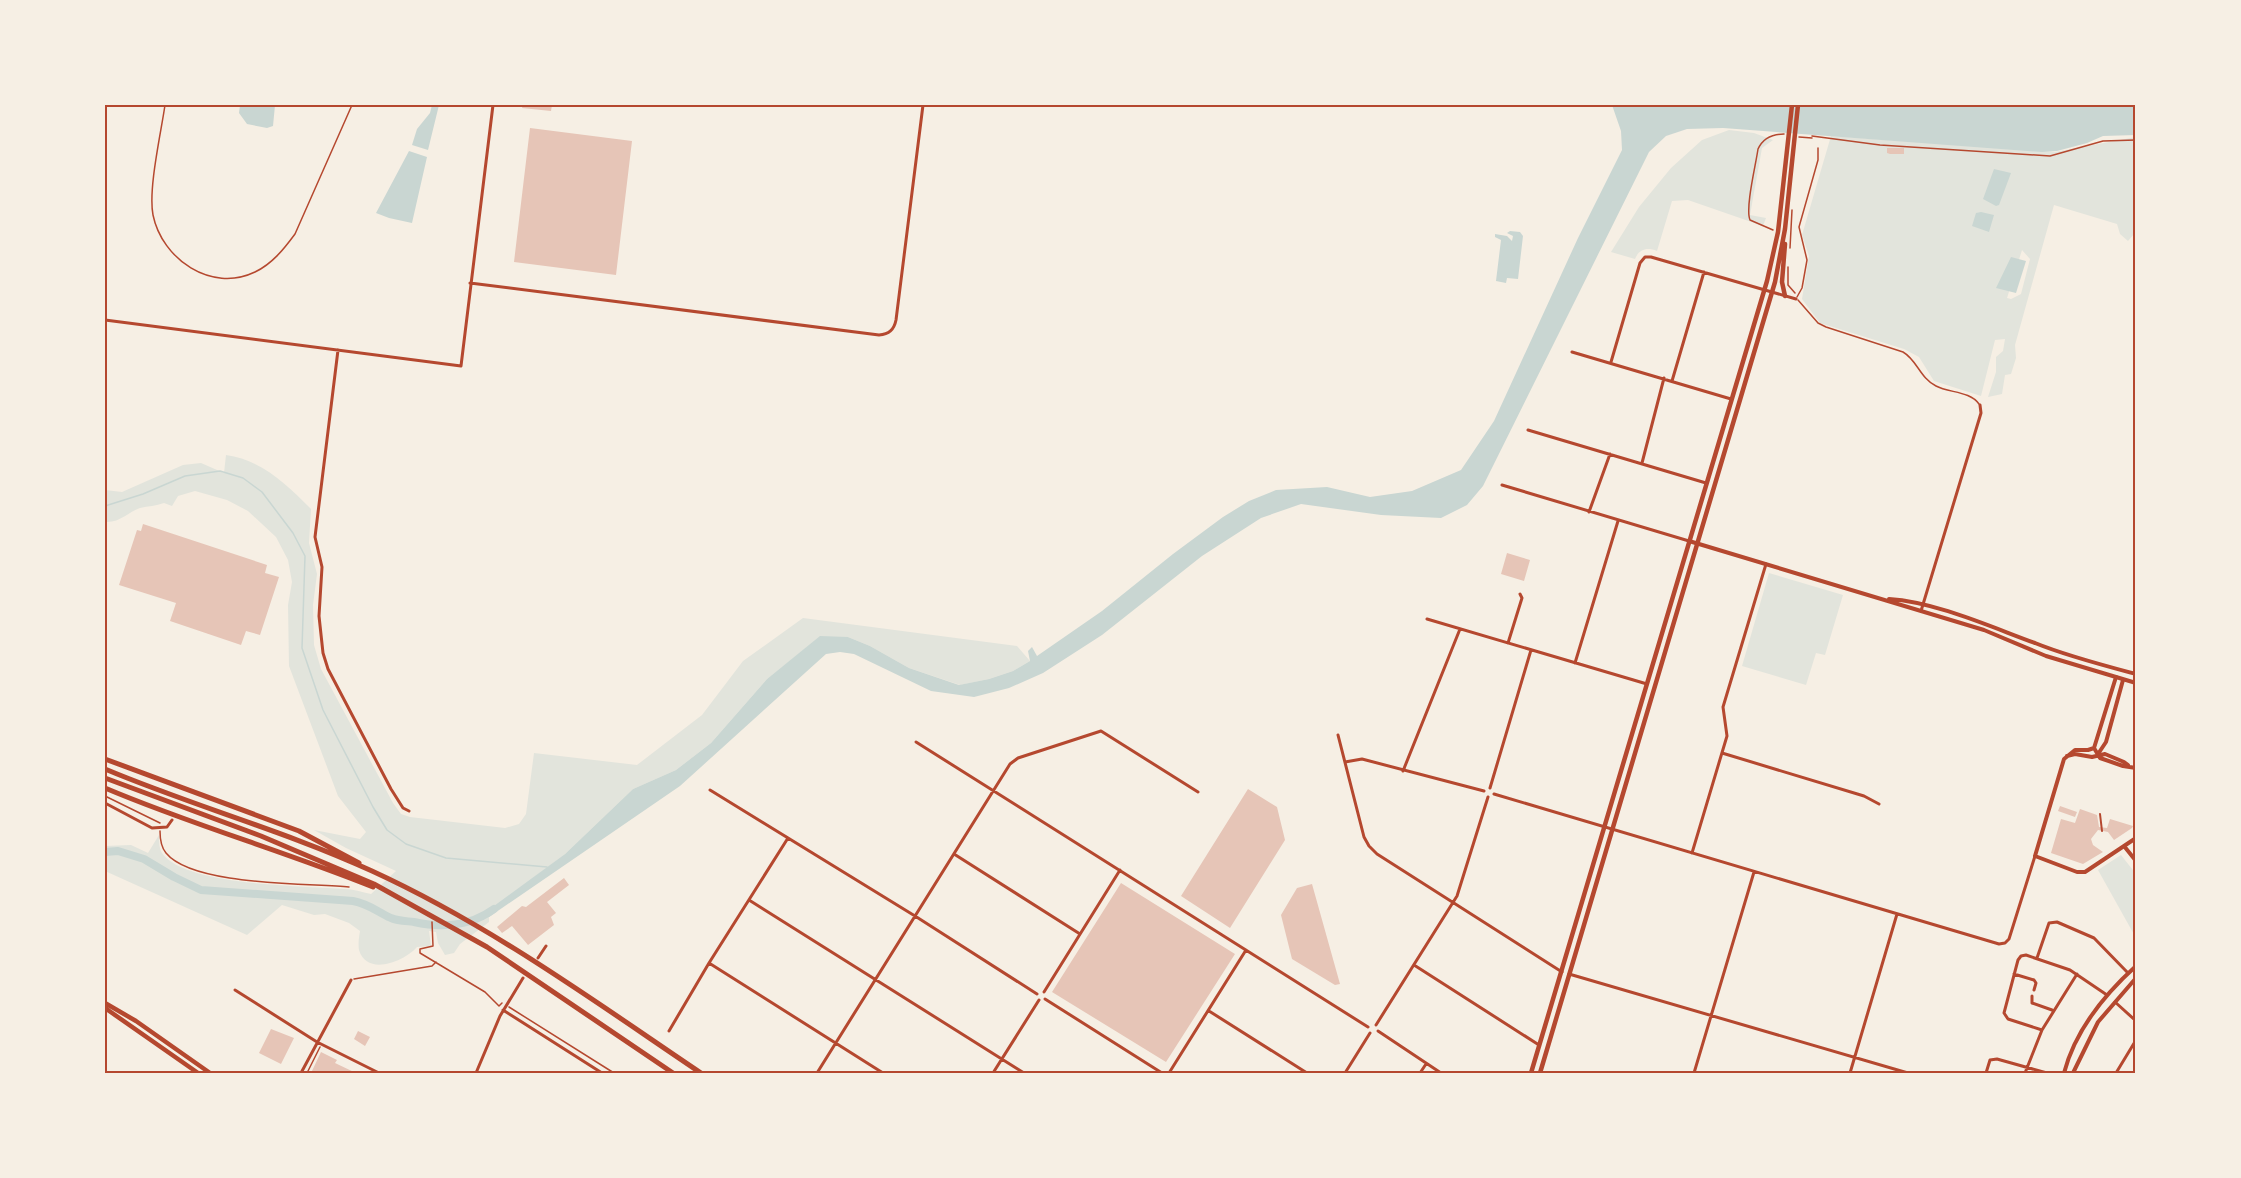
<svg xmlns="http://www.w3.org/2000/svg" width="2241" height="1178" font-family="Ubuntu,sans-serif">
  <style>
    .green { fill: #e2e4dc; fill-rule: evenodd }
    .water { fill: #c9d6d2 }
    .lines { fill: none; stroke-linecap: round; stroke-linejoin: round }
    .stream { stroke: #c9d6d2; stroke-width: 1.5 }
    .river { stroke: #c9d6d2; stroke-width: 8 }
    .building { fill: #e6c5b7 }
    .path { stroke: #b5482f; stroke-width: 1.5 }
    .service { stroke: #b5482f; stroke-width: 1.5 }
    .pedestrian { stroke: #b5482f; stroke-width: 2 }
    .minor { stroke: #b5482f; stroke-width: 3 }
    .tertiary { stroke: #b5482f; stroke-width: 4 }
    .secondary { stroke: #b5482f; stroke-width: 4 }
    .trunk { stroke: #b5482f; stroke-width: 4.5 }
    .motorway { stroke: #b5482f; stroke-width: 5 }
    .neatline { fill: none; stroke: #b5482f; stroke-width: 2 }
  </style>
  <rect width="100%" height="100%" fill="#f6efe4"/>
  <path class="green" d="M1729 130 1754 133 1773 140 1762 148 1750 215 1766 218 1763 226 1688 200 1672 201 1657 251C1647 247 1639 249 1635 259L1611 252 1639 207 1671 168 1702 140Z
    M1831 136 2055 152 2136 137V235L2134 234 2128 241 2120 234 2117 224 2054 205 2015 345 2016 358 2011 374 2005 375 2002 394 1988 397 1996 372V357L2003 351 2005 339 1995 340 1981 396 1934 381 1919 357 1904 349 1820 323 1802 299 1809 256 1802 235ZM2022 250 2030 259 2021 294 2011 299 2007 298Z
    M226 455C262 460 287 485 311 509L309 543 317 574 313 605 314 645 321 669 393 803 401 814 410 817 505 828 519 824 526 814 534 753 637 765 702 715 743 661 803 618 1017 646 1030 661 1013 671 989 679 960 685 909 668 870 646 848 637H820L767 679 711 743 676 770 633 789 565 854 484 915 489 917V922L460 944 454 953 445 955 438 943 436 932 429 931 431 946 417 947C405 961 367 977 359 950 358 944 359 937 360 931L349 923 325 914 314 915 282 905 247 935 105 871V846L131 845 148 853 159 835C159 841 159 848 162 853 184 886 306 886 344 889 353 889 362 892 371 894L396 871 346 848 314 830 360 839 366 832 338 796 289 666 288 605 292 582 288 560 276 537 248 511 227 500 195 491 178 496 172 506 164 503C156 506 148 506 140 508 128 512 120 523 105 522V490L122 492 183 465 201 463 224 473Z
    M1769 573 1843 595 1825 655 1816 653 1806 685 1742 666Z
    M2121 855 2136 874V938L2098 870Z"/>
  <path class="water" d="M240 105H275L273 126 267 128 247 124 239 113Z
    M432 105H439L428 150 412 145 417 129 430 113Z
    M1612 105H2136V135L2103 136 2087 143 2057 151 2042 152 1723 128 1687 129 1666 136 1649 152 1483 486 1467 505 1441 518 1381 515 1301 504 1261 518 1202 556 1102 635 1043 673 1009 688 974 697 931 691 854 654 840 652 826 654 680 786 489 917 483 914 565 854 633 789 676 770 711 743 767 679 820 636 848 637 870 646 909 668 959 685 989 679 1013 671 1030 661 1028 651 1032 647 1037 656 1102 611 1173 554 1223 517 1249 501 1276 490 1327 487 1370 497 1412 491 1461 470 1494 421 1578 238 1622 150 1621 131Z
    M409 151 427 157 412 223 389 218 376 213Z
    M1994 169 2011 173 1999 205 1996 206 1983 199Z
    M1981 212 1994 215 1989 232 1972 226 1976 213Z
    M1510 231 1520 232 1523 236 1518 279 1507 278 1506 283 1496 281 1501 240 1495 237V234L1507 236 1512 241 1513 236 1507 233Z
    M2011 257 2026 261 2016 293 1996 288Z"/>
  <g class="lines">
    <path class="stream" d="M105 506 143 494 185 476 220 471 243 478 262 492 293 533 305 556 302 648 323 710 373 807 387 830 406 844 446 858 547 867"/>
    <path class="river" d="M105 852 118 851 144 859 174 877 201 890 353 901C369 904 376 911 391 918 398 921 406 921 414 922 442 928 469 927 494 909"/>
  </g>
  <path class="building" d="M523 105H552L551 111 522 108Z
    M530 128 632 141 616 275 514 262Z
    M1887 148H1904V154H1890L1887 153Z
    M143 524 267 565 265 573 279 577 260 635 246 631 241 645 170 621 176 603 119 585 137 530 141 531Z
    M1507 553 1530 560 1524 581 1501 574Z
    M1248 789 1277 807 1285 840 1230 928 1181 896Z
    M2060 806 2077 812 2075 817 2058 811Z
    M2080 809 2097 815 2099 827 2107 828 2110 819 2133 826 2132 828 2114 840 2108 832 2098 830 2091 839 2093 845 2103 852 2083 864 2051 853 2061 819 2075 823Z
    M564 878 569 885 547 902 556 913 551 917 554 925 528 945 512 926 502 933 497 927 522 906 526 907Z
    M1121 883 1235 954 1166 1062 1052 992Z
    M1312 884 1340 984 1335 985 1292 959 1281 915 1297 888Z
    M271 1029 294 1038 281 1064 259 1053Z
    M358 1031 370 1037 365 1046 354 1039Z
    M321 1052 337 1060 335 1063 356 1073H311Z"/>
  <g class="lines">
    <path class="path" d="M165 105C161 133 148 189 153 215 162 259 211 293 255 272 272 264 284 249 295 234L352 105
      M1812 136 1880 145 2050 156 2103 141 2136 140
      M1799 137 1812 138
      M1773 230 1750 220C1745 208 1756 164 1758 149 1763 138 1772 134 1784 134
      M1790 248 1792 210
      M1788 267V285L1795 293
      M105 796 160 823
      M160 831C160 838 161 847 166 853 193 886 307 883 349 887
      M432 922 433 946 420 949V953L485 992 499 1006 502 1003
      M354 979 432 966 436 962
      M509 1007 614 1073
      M307 1073 320 1047"/>
    <path class="service" d="M1797 297 1802 288 1807 260 1799 227 1818 160V148
      M1798 300 1818 323 1826 327 1903 352C1917 360 1920 378 1936 386 1949 393 1970 391 1979 404"/>
    <path class="pedestrian" d="M2100 814 2102 831"/>
    <path class="minor" d="M470 283 879 335C889 334 894 330 896 320L923 105
      M105 320 461 366 493 105
      M338 350 315 537 322 567 319 616 323 653 328 669 391 789 403 808 409 811
      M1572 352 1731 399
      M1611 362 1640 263 1645 257H1651L1796 299
      M1672 381 1704 272
      M1528 430 1706 483
      M1642 463 1664 378
      M1502 485 1689 541
      M1589 512 1610 454
      M1921 611 1981 413 1980 405
      M1427 619 1647 684
      M1508 643 1522 598 1520 594
      M1575 663 1618 521
      M1338 735 1364 837 1369 846 1377 854 1562 972
      M916 742 1368 1027
      M1722 753 1864 796 1879 804
      M1345 762 1362 759 1484 791
      M1403 771 1460 629
      M1490 788 1531 650
      M710 790 915 916 1037 994
      M1494 794 1999 944 2005 943 2009 939 2035 856
      M105 803 152 828 167 827 172 820
      M1692 853 1727 736 1723 707 1766 564
      M954 854 1080 934
      M749 900 1024 1073
      M538 958 546 946
      M2037 958 2049 923 2057 922 2094 938 2128 973
      M709 963 883 1073
      M1414 965 1539 1045
      M1569 974 1908 1073
      M2014 974 2034 980 2036 983 2034 990
      M235 990 317 1042 379 1073
      M1044 992 1120 870
      M2032 996V1003L2052 1010
      M1045 999 1162 1073
      M2115 1002 2136 1021
      M503 1010 602 1073
      M1209 1011 1307 1073
      M1376 1025 1457 896 1488 797
      M2042 1030 2008 1019 2004 1013 2018 960 2021 956 2026 955 2070 970 2107 995
      M669 1031 709 963 788 838
      M1378 1031 1441 1073
      M301 1073 351 980
      M476 1073 500 1016 523 978
      M817 1073 1010 764 1018 758 1101 731 1198 792
      M993 1073 1039 1000
      M1169 1073 1246 950
      M1345 1073 1370 1033
      M1420 1073 1426 1064
      M1694 1073 1754 872
      M1850 1073 1897 914
      M1986 1073 1990 1060 1997 1059 2047 1073
      M2025 1073 2042 1030 2077 974
      M2116 1073 2136 1040"/>
    <path class="tertiary" d="M2094 748 2116 677
      M2094 748 2100 758 2123 766 2136 768
      M2098 754 2106 742 2123 680
      M2067 756 2075 754 2092 757 2105 754 2124 762 2128 765
      M2124 846 2136 861
      M2035 856 2064 759 2075 750H2088L2094 748
      M2035 856 2077 872H2085L2136 838
      M2064 1073C2075 1031 2105 994 2136 966
      M2073 1073 2098 1022 2136 978"/>
    <path class="secondary" d="M1689 541 1984 630 2046 656 2136 683
      M1889 599C1936 602 1991 627 2035 643 2067 656 2102 665 2136 674"/>
    <path class="trunk" d="M1785 296 1782 282 1785 244
      M105 1003 136 1021 210 1073
      M105 1008 198 1073
      M1531 1073 1767 281 1778 232 1792 105
      M1540 1073 1775 282 1785 229 1798 105"/>
    <path class="motorway" d="M105 759 299 831 359 863
      M105 769C193 806 285 831 372 871 490 925 594 1001 701 1073
      M105 778 261 836 374 884 487 947 673 1073
      M105 788C192 825 284 851 373 887"/>
  </g>
  <rect width="2241" height="1178" fill="none" stroke="#f6efe4" stroke-width="213"/>
  <rect x="106" y="106" width="2028" height="966" class="neatline"/>
</svg>
